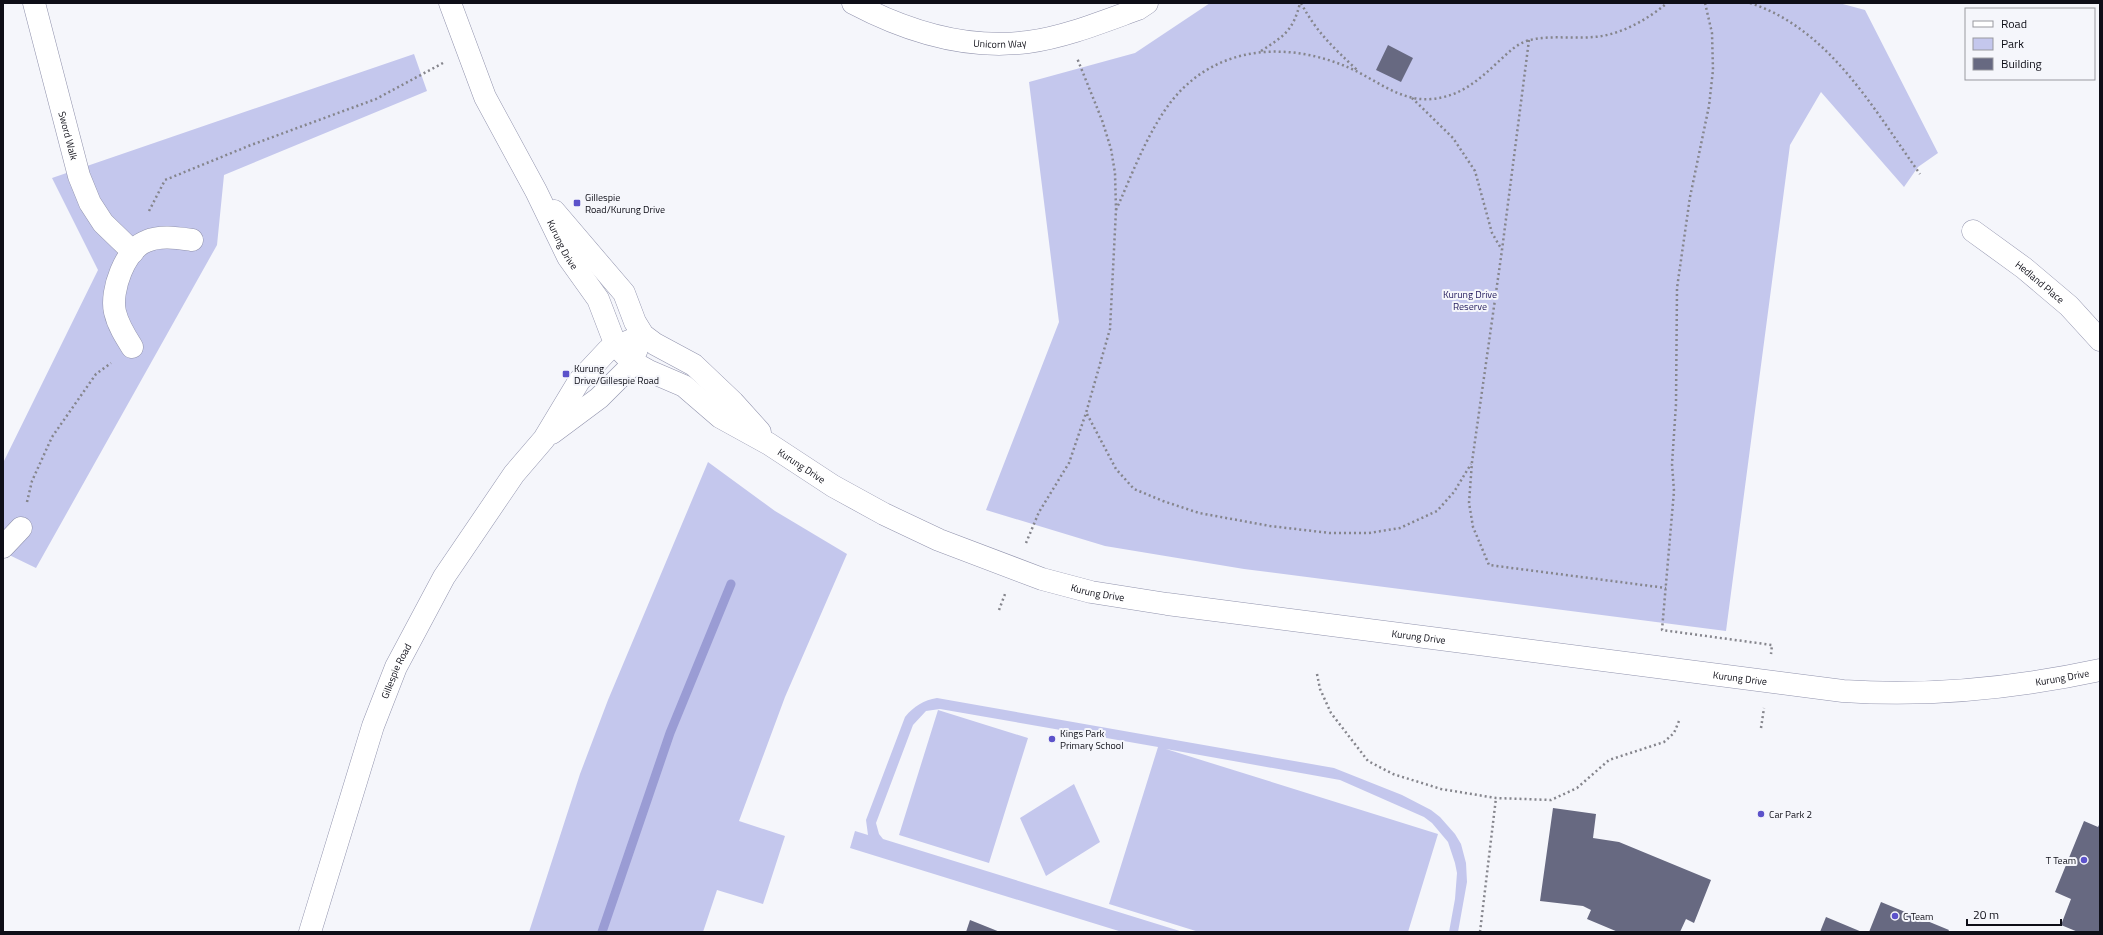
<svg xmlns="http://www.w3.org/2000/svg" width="2103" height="935" font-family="'Titillium Web',sans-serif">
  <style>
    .green { fill: #c4c7ed }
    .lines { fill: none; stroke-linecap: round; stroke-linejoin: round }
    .stream { stroke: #9a9cd4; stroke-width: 9 }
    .building { fill: #676981 }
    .minor-casing { stroke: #9193ad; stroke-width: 23 }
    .path { stroke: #85858c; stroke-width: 2.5; stroke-dasharray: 2 3; stroke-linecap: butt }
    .minor { stroke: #fff; stroke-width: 22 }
    .poi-dot { fill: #5c52ca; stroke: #f5f6fb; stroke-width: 1.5 }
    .labels { text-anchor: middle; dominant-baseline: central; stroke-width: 4; stroke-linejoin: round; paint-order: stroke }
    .street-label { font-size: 10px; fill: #0e0e17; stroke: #f5f6fb }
    .poi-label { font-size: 10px; fill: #0e0e17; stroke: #f5f6fb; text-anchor: start }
    .park-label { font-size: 10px; fill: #241c5d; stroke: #f5f6fb }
  </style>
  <rect width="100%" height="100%" fill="#f5f6fb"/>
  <path class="green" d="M1210 3H1839L1865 10 1938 153 1918 167 1904 187 1821 92 1790 145 1726 631 1244 569 1105 546 986 510 1059 322 1029 82 1135 53Z
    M414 54 427 91 224 175 217 245 36 568 3 552V463L98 270 52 178Z
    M708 462 775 511 847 554 785 697 739 821 785 836 763 904 717 890 703 932H529L580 774 608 700Z
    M937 698 1334 768 1402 795 1431 810 1440 817 1455 834 1461 844 1466 863 1467 882 1458 932H1449L1455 899 1457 873 1455 863 1448 842 1432 823 1424 817 1340 780 1166 749 1438 834 1408 932H1199L1109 904 1158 747 940 709 926 711 913 725 876 823 879 834 883 839 1183 932H1122L850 848 855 831 868 835 866 820 905 717C914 706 924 700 937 698Z
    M938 710 1028 738 989 863 899 835Z
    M1074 784 1100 842 1046 876 1020 818Z"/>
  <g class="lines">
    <path class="stream" d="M602 932 670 733 731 584"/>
  </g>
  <path class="building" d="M1388 45 1413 58 1401 82 1376 70Z
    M1553 808 1596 814 1593 838 1619 842 1711 880 1694 923 1686 919 1680 932H1618L1587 919 1591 910 1583 906 1540 901Z
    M2084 821 2098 827 2100 823V932H2078L2061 925 2071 899 2055 892Z
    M1881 902 1949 930 1948 932H1869Z
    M1826 917 1862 932H1820Z
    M970 920 1000 932H966Z"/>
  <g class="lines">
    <g class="minor-casing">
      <g id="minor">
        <path id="s1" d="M34 3 79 176 90 203 103 223 133 252"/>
        <path id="s2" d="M450 3 485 97 536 191 568 257 598 299 616 346 631 361 649 371 684 386 720 417 769 444 833 486 884 514 939 540 1042 579 1091 592 1167 604 1843 691C1929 697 2016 688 2100 670"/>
        <path id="s3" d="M853 3C906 31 967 50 1028 42 1065 37 1102 22 1138 9L1147 3"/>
        <path d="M554 211 624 293 635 322 643 335 655 344 694 365 733 402 760 432"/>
        <path id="s4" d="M1973 231 2024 268 2069 306 2100 340"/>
        <path d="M132 347C125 336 118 325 115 312 110 291 125 249 147 241 160 235 178 238 192 240"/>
        <path d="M552 433 599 398 628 369 637 349"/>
        <path d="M3 547 21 528"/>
        <path id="s5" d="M310 932 373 726 396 667 444 577 514 474 544 439 579 381 608 350 643 335"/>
      </g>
    </g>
    <path class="path" d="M1301 3C1317 33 1333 47 1357 70
      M1705 3 1712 33 1713 70 1709 106 1690 197 1677 288 1676 404 1672 464 1674 491 1662 630 1772 645 1771 654
      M1750 3C1830 29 1874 110 1920 174
      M1529 40 1502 250 1472 462 1469 503 1473 527 1489 565 1666 588
      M1261 51C1284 36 1293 31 1300 3
      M1412 98 1453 138 1475 171 1492 233 1502 250
      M1116 210C1131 177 1144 141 1165 110 1207 48 1279 39 1345 66 1373 77 1399 102 1431 99 1459 97 1478 81 1498 62 1508 53 1517 43 1530 40 1551 35 1573 39 1594 37 1620 35 1647 20 1667 3
      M149 211 165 180 251 145 376 99 443 63
      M1087 414 1116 469 1134 489 1163 501 1199 513 1270 526 1330 533H1369L1400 528 1437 511 1454 492 1471 464
      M27 502 32 481 52 437 96 374 111 363
      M1026 543 1039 512 1069 463 1086 413 1110 329 1116 210 1115 173 1111 149 1102 120 1077 58
      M999 610 1005 594
      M1317 674 1320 689 1331 713 1368 761 1393 774 1441 789 1496 798 1551 800 1577 788 1609 760 1664 742 1674 733 1679 721
      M1761 728 1764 708
      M1480 932 1496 798"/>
    <use href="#minor" class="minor"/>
  </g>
  <g class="poi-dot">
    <rect x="573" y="199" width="8" height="8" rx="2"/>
    <rect x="562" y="370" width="8" height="8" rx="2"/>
    <circle cx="1052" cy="739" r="4"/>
    <circle cx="1761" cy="814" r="4"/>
    <circle cx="2084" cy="860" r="4"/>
    <circle cx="1895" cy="916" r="4"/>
  </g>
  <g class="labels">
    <g class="street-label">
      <text stroke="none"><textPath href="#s3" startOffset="154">Unicorn Way</textPath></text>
      <text stroke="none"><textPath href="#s1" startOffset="137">Sword Walk</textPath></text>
      <text stroke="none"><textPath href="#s2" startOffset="267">Kurung Drive</textPath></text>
      <text stroke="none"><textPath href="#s4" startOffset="84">Hedland Place</textPath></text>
      <text stroke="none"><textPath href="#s2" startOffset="605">Kurung Drive</textPath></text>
      <text stroke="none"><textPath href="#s2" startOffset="929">Kurung Drive</textPath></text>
      <text stroke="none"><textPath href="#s2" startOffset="1253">Kurung Drive</textPath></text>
      <text stroke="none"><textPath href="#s5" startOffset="275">Gillespie Road</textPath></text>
      <text stroke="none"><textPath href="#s2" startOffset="1901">Kurung Drive</textPath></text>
      <text stroke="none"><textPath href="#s2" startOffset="1577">Kurung Drive</textPath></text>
    </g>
    <g class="poi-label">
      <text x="585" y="197">Gillespie<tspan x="585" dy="12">Road/Kurung Drive</tspan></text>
      <text x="574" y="368">Kurung<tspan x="574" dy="12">Drive/Gillespie Road</tspan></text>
      <text x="1060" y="733">Kings Park<tspan x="1060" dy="12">Primary School</tspan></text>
      <text x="1769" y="814">Car Park 2</text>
      <text x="2076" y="860" text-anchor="end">T Team</text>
      <text x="1903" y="916">C Team</text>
    </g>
    <g class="park-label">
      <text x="1470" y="294">Kurung Drive<tspan x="1470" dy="12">Reserve</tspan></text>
    </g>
  </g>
  <rect width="2103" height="935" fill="none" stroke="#0e0e17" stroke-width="8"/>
  <rect x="1965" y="8" width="130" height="72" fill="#f5f6fb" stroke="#9999a0"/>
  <rect x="1973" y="21" width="20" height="6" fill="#ffffff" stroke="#9999a0"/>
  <text x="2001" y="28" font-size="12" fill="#0e0e17">Road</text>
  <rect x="1973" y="38" width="20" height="12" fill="#c4c7ed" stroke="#9999a0"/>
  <text x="2001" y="48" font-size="12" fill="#0e0e17">Park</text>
  <rect x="1973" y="58" width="20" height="12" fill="#676981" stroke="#9999a0"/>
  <text x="2001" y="68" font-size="12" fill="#0e0e17">Building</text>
  <path d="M1967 919v6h94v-6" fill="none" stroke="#0e0e17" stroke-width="2"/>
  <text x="1973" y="919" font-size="12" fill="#0e0e17" stroke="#f5f6fb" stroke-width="3" paint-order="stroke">20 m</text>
</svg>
